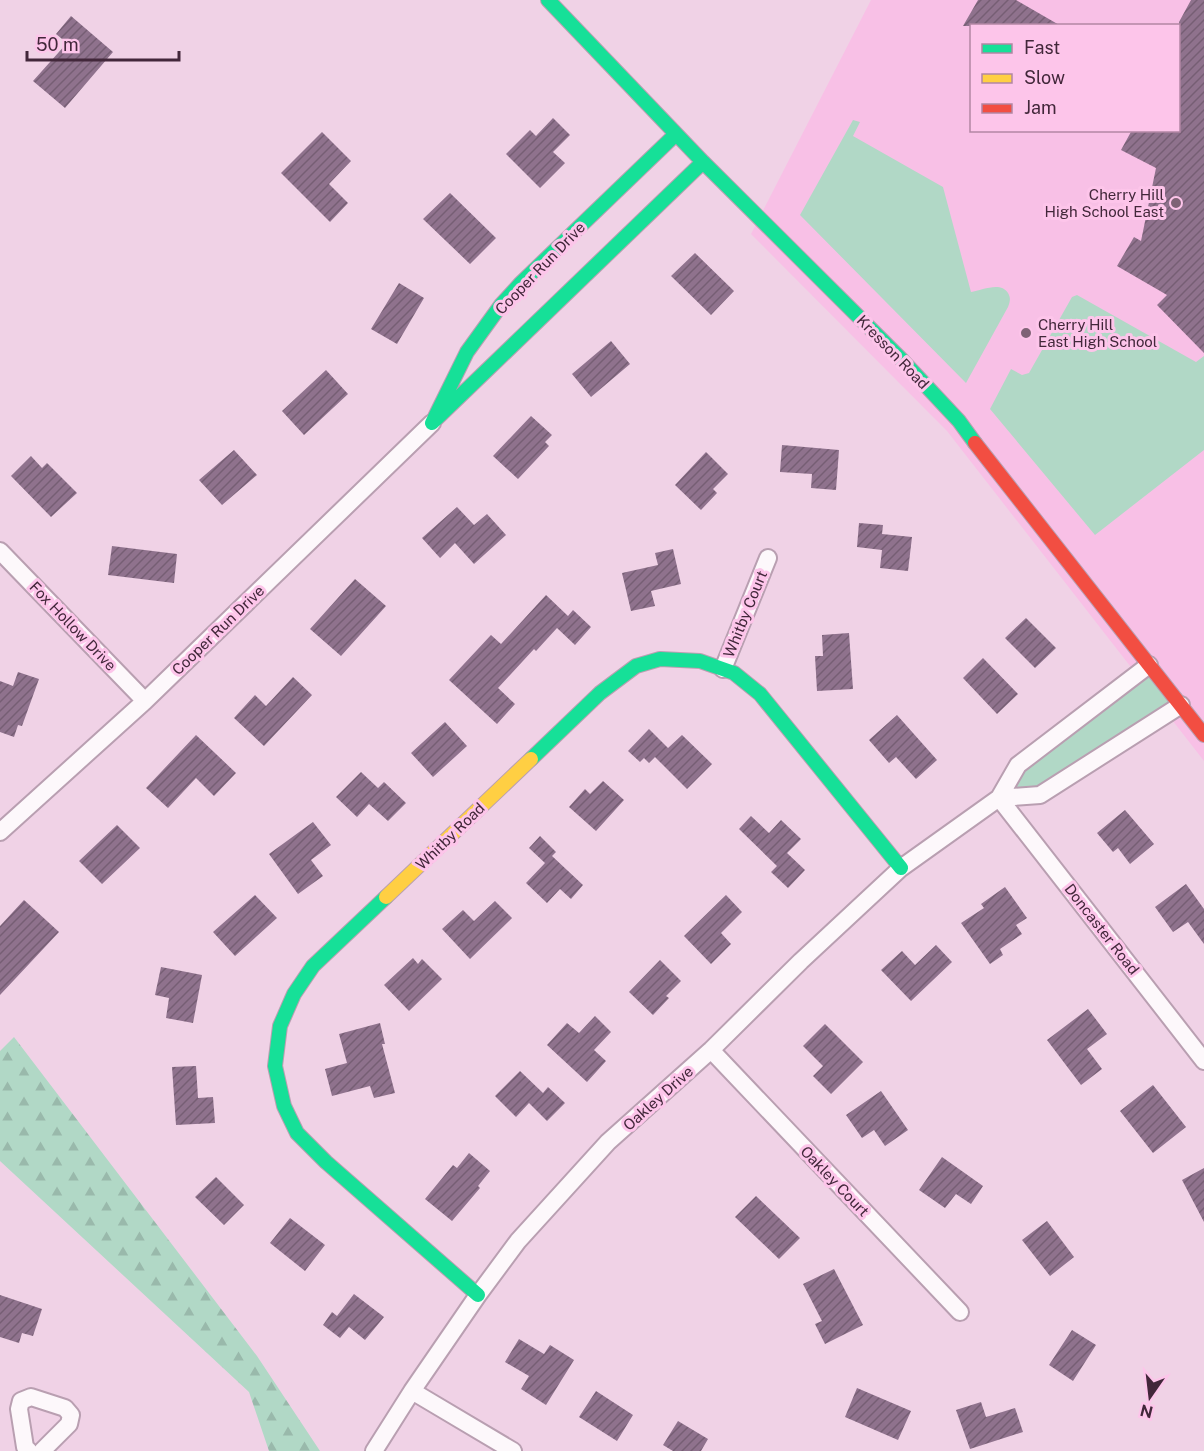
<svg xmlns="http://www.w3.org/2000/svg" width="1204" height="1451" font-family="'Public Sans',sans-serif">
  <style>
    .built { fill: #f8c0e6; fill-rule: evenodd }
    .green { fill: #b1d8c6 }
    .forest { fill: url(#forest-firs) }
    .building { fill: url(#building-hatch) }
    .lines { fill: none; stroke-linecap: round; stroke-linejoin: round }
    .street-casing { stroke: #b99fb1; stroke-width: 20 }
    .fast-casing { stroke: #b99fb1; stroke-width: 16 }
    .slow-casing { stroke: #b99fb1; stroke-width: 16 }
    .jam-casing { stroke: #b99fb1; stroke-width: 16 }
    .street { stroke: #fdf8fb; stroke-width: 16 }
    .fast { stroke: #16e098; stroke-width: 14 }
    .slow { stroke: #ffcf43; stroke-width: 14 }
    .jam { stroke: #f24e42; stroke-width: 14 }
    .poi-dot { fill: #7f6376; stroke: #fdc5ea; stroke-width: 2 }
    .labels { text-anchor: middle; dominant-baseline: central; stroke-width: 6; stroke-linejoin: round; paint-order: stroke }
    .poi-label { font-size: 15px; fill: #42273a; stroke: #fdc5ea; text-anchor: end }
    .street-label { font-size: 15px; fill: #42273a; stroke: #fdc5ea }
  </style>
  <defs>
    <pattern id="forest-firs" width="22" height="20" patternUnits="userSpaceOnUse" patternTransform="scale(1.5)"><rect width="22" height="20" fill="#b1d8c6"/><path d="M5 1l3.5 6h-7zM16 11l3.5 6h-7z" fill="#99b9ab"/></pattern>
    <pattern id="building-hatch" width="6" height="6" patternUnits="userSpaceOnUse" patternTransform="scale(1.5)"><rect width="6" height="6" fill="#8f728d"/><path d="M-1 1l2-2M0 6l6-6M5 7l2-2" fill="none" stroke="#765e74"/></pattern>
  </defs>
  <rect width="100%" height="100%" fill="#f0d2e6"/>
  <path class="built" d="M871 0H1204V761L947 431 751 234ZM972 26H1178V130H972Z"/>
  <path class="green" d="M853 120 860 122 853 136 943 187 971 292C982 290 1001 281 1008 293 1011 298 1010 302 1008 307L966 383 800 215Z
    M1077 295 1196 362 1204 356V450L1095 535 990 409 1011 369 1022 375 1029 373 1072 297Z
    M1149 665 1181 705 1040 795 999 798 1018 765Z"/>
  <path class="forest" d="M14 1037 257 1356 320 1451H269L249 1392 0 1161V1051Z"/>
  <path class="building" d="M978 0H1016L1061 26H963Z
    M1191 0H1204V353L1157 305 1167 295 1117 266 1134 237 1141 241 1156 168 1121 150 1132 130H1179V22Z
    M71 16 113 52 65 108 33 81 67 43 56 34Z
    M553 118 570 135 553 152 565 163 540 188 506 154 530 130 536 136Z
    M322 132 351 161 329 184 348 203 330 222 281 173Z
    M450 193 496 238 470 264 423 219Z
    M695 253 734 291 711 315 671 276Z
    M399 283 424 298 397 344 371 329Z
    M611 341 630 364 591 397 572 374Z
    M326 370 348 394 304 435 282 411Z
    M531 416 552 435 545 442 549 446 518 479 493 456Z
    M782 445 839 450 836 490 811 488 812 474 780 472Z
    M234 450 257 475 222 505 199 480Z
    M706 452 728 474 713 489 717 493 701 510 675 485Z
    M31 456 42 468 47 463 77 493 51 517 11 476Z
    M457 507 474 525 487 514 506 535 474 564 455 543 440 558 422 538Z
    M859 523 883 525 882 534 912 537 908 571 880 568 882 550 857 547Z
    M112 546 177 554 174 583 108 575Z
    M673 549 681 584 651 591 655 606 631 611 622 573 658 565 655 553Z
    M355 579 386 606 341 656 310 629Z
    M546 595 568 616 573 610 591 627 575 645 557 628 536 651 534 649 498 688 515 704 497 724 449 680 491 635 501 644Z
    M1026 618 1056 648 1035 668 1005 638Z
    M849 633 853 689 817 691 815 656H823L822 635Z
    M983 658 1018 694 997 714 963 678Z
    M18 672 39 679 22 726 18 725 14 737 0 732V681L13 686Z
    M293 677 312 695 264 746 234 718 255 695 266 706Z
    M897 715 937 760 916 779 896 757 889 763 869 740Z
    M445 722 467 746 433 777 411 753Z
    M649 729 668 748 682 735 712 764 687 789 655 757 649 763 644 758 640 762 628 751Z
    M196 735 236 773 214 796 196 778 168 808 146 788Z
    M361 772 378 788 384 782 406 803 388 821 369 804 357 817 336 797Z
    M603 781 624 800 596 831 569 807 585 789 590 794Z
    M1125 810 1154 844 1130 864 1118 848 1113 852 1097 833Z
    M751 816 769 833 781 820 801 839 787 853 805 870 788 888 771 872 777 866 739 829Z
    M313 822 331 845 311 860 323 876 298 894 269 854Z
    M117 825 140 848 102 884 79 861Z
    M540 836 556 852 552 856 583 885 571 899 560 889 547 903 526 883 545 863 529 848Z
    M1186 884 1204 909V944L1188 922 1173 932 1155 907Z
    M1005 887 1027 918 1016 925 1022 934 1000 949 1003 955 990 964 961 923 984 908 981 904Z
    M255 895 277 918 235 956 213 932Z
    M726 895 742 912 721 933 731 944 711 964 684 936Z
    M24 900 59 932 0 995V926Z
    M495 901 512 918 470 959 442 929 463 910 474 921Z
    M936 945 952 962 911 1001 881 970 902 951 915 965Z
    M413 958 418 964 422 959 442 979 409 1011 384 985Z
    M660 960 681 981 666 996 669 998 653 1015 629 992Z
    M161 967 202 975 193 1023 166 1018 169 998 155 995Z
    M1088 1009 1107 1034 1087 1049 1102 1069 1081 1085 1047 1040Z
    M595 1016 611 1032 594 1050 606 1061 587 1082 547 1045 567 1023 579 1033Z
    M380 1023 385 1044H382L395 1093 374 1098 370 1086 332 1096 325 1069 347 1063 339 1034Z
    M825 1024 863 1062 831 1094 813 1076 823 1066 803 1046Z
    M196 1066 198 1098 213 1097 215 1123 176 1125 172 1067Z
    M520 1071 543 1093 548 1087 565 1103 547 1121 529 1103 516 1117 495 1096Z
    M1153 1085 1186 1127 1153 1153 1120 1111Z
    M881 1091 908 1130 885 1146 874 1130 862 1138 846 1115Z
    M469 1153 490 1171 478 1186 480 1188 452 1221 425 1199 453 1165 457 1168Z
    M942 1157 983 1186 971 1204 956 1194 945 1208 919 1190Z
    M1204 1168V1222L1182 1180Z
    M216 1177 244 1205 224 1225 195 1197Z
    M756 1196 800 1238 779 1259 735 1217Z
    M290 1218 325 1245 305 1271 270 1243Z
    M1047 1221 1074 1257 1050 1276 1022 1240Z
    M834 1269 863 1325 825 1344 815 1324 822 1321 803 1284Z
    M354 1294 384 1317 365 1340 349 1327 340 1338 323 1325 332 1312 337 1316Z
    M0 1295 42 1309 33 1336 22 1333 19 1343 0 1337Z
    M1072 1330 1096 1345 1073 1381 1049 1365Z
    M519 1339 544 1354 550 1345 574 1360 546 1405 521 1389 529 1376 505 1362Z
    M857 1388 911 1411 898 1440 845 1417Z
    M596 1391 633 1415 617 1441 579 1417Z
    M981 1402 986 1417 1015 1408 1023 1432 970 1449 956 1410Z
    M678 1421 708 1439 701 1451H673L663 1445Z"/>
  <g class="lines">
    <g class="street-casing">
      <path id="street" d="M0 551 145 701
        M723 669 768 558
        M999 798 1204 1061
        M999 798 1040 795 1181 705
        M0 832 145 701 432 423
        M711 1050 960 1312
        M412 1391 513 1451
        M29 1451 25 1447 19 1409 21 1401 31 1397 65 1408 71 1415 69 1424 42 1451
        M374 1451 412 1391 478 1295 518 1241 608 1142 711 1050 801 961 901 868 999 798 1018 765 1149 665"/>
    </g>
    <g class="fast-casing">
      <path id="fast" d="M548 0 703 162 902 360 959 421 975 443
        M676 134 521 283 501 305 467 352 432 423 703 162
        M531 759 600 693 636 666 660 659 700 661 734 673 760 694 901 868
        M386 897 313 966 294 994 280 1026 275 1066 284 1106 297 1133 326 1162 478 1295"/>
    </g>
    <g class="slow-casing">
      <path id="slow" d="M386 897 531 759"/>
    </g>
    <g class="jam-casing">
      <path id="jam" d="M975 443 1204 735"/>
    </g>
    <use href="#street" class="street"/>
    <use href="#fast" class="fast"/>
    <use href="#slow" class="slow"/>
    <use href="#jam" class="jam"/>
  </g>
  <g class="poi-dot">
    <circle cx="1176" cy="203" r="6"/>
    <circle cx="1026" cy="333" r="6"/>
  </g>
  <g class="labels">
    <g class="poi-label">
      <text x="1164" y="194">Cherry Hill<tspan x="1164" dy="17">High School East</tspan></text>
      <text x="1038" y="324" text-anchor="start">Cherry Hill<tspan x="1038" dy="17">East High School</tspan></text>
    </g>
    <g class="street-label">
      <text transform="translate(540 268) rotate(-46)">Cooper Run Drive</text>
      <text transform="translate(893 352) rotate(46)">Kresson Road</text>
      <text transform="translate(745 614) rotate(-68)">Whitby Court</text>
      <text transform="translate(73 626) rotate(46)">Fox Hollow Drive</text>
      <text transform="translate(218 630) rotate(-44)">Cooper Run Drive</text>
      <text transform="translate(450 836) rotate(-44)">Whitby Road</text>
      <text transform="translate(1102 929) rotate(52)">Doncaster Road</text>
      <text transform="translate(658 1098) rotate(-42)">Oakley Drive</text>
      <text transform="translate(835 1181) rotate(46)">Oakley Court</text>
    </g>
  </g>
  <rect x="970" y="24" width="210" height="108" fill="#fdc5ea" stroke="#b286a4" stroke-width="1.5"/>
  <rect x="982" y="44" width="30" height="9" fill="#16e098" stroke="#b286a4" stroke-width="1.5"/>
  <text x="1024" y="54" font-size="18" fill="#42273a">Fast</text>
  <rect x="982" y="74" width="30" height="9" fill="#ffcf43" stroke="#b286a4" stroke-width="1.5"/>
  <text x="1024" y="84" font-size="18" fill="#42273a">Slow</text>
  <rect x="982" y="104" width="30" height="9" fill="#f24e42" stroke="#b286a4" stroke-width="1.5"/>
  <text x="1024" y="114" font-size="18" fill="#42273a">Jam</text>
  <g transform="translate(1150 1397) rotate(194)" stroke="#fdc5ea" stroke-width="4.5" paint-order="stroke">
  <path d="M0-4.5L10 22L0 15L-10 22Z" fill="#42273a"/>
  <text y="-9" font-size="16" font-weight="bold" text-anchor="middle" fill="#42273a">N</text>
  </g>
  <path d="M27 51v9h152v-9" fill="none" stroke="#42273a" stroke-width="3"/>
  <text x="36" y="51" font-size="18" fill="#42273a" stroke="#fdc5ea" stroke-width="4.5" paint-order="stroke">50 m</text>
</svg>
